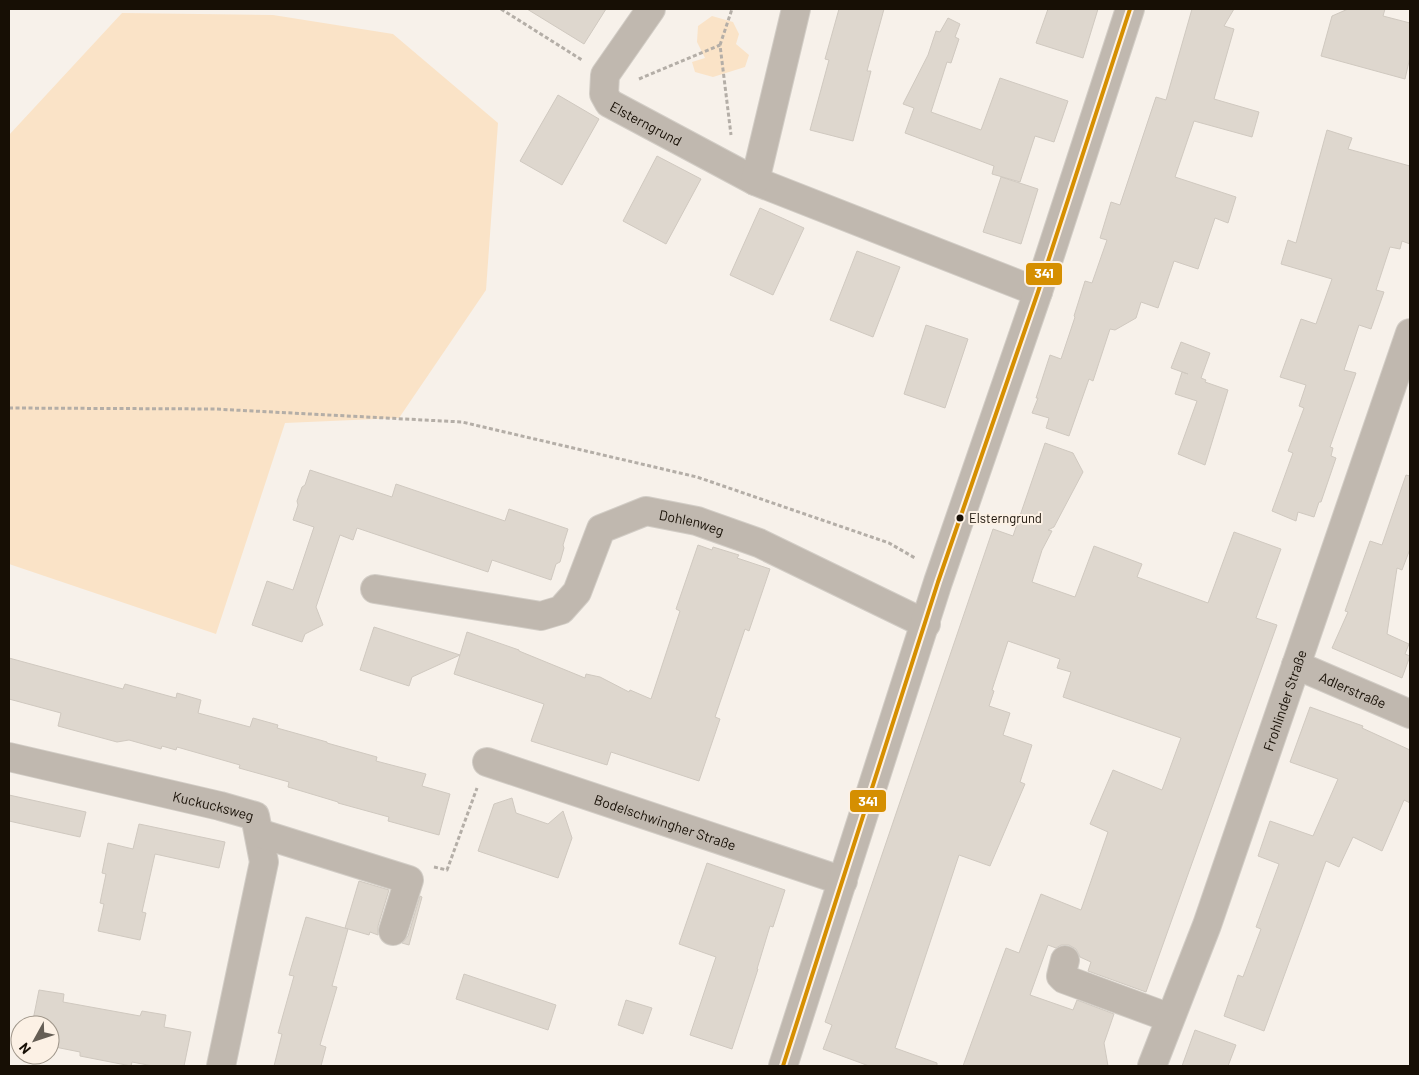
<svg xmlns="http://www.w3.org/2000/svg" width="1419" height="1075" font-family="Barlow,sans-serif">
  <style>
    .green { fill: #fae3c7 }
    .building { fill: #ded7ce; stroke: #d0c9c0 }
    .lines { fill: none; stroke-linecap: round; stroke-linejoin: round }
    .minor-casing { stroke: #d2cdc6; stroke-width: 30 }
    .path { stroke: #b4aea7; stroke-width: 3; stroke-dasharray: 4 2.5; stroke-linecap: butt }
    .minor { stroke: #c0b8af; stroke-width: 28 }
    .bus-1-casing { stroke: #fcf1e5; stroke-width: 8 }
    .bus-1 { stroke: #d58f01; stroke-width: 4 }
    .bus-dot { fill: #170f05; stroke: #fcf1e5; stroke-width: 2 }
    .labels { text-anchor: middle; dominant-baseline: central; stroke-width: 4; stroke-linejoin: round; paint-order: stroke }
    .bus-label { font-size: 13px; fill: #170f05; stroke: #fcf1e5; text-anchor: start }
    .street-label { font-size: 14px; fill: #170f05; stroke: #fcf1e5 }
    .line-badge { stroke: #fcf1e5; stroke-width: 2 }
    .badge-label { font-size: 14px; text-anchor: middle; font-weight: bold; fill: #fff }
  </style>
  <rect width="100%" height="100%" fill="#f7f1ea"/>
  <path class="green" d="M122 13 273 15 393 34 498 123 486 290 399 418 285 423 216 634 9 564V135Z
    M712 16 733 22 739 34 736 44 749 55 745 67 713 77 695 72 692 62 705 58 697 42 698 26Z"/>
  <path class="building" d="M527 9H606L584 44Z
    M839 9H884L867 71H871L853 141 810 130 829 60 825 59Z
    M1048 9H1098L1083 58 1036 43Z
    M1192 9H1234L1224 26 1234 29 1214 99 1259 112 1252 137 1194 121 1175 177 1236 197 1228 223 1215 218 1198 269 1174 261 1158 308 1141 302 1136 318 1115 330 1110 329 1093 381 1089 379 1069 436 1046 428 1049 418 1032 413 1038 398H1036L1050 355 1061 359 1075 317 1074 316 1085 281 1092 283 1107 240 1100 238 1111 202 1120 205 1156 97 1166 100Z
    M1348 9H1385L1383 16 1410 23V57L1405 79 1321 56 1332 16Z
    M948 18 960 24 955 37 959 39 951 63 947 62 931 112 981 130 1000 78 1068 101 1054 142 1035 136 1020 182 992 174 994 166 905 133 914 108 903 104 928 55 936 31 940 32Z
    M558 95 599 119 562 185 520 161Z
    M1327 130 1352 138 1348 149 1410 166V244L1402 241 1400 249 1390 247 1376 290 1384 292 1371 329 1359 325 1344 370 1356 373 1330 447 1333 448 1331 456 1336 458 1321 502H1319L1314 517 1298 512 1296 521 1272 511 1293 453 1288 451 1304 408 1299 406 1306 385 1280 377 1301 319 1316 324 1332 279 1281 264 1288 240 1296 243Z
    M657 156 701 179 666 244 623 221Z
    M1001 177 1038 189 1021 244 983 232Z
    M760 208 804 228 773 295 730 275Z
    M857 251 900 267 873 337 830 320Z
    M926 325 968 339 945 408 904 394Z
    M1181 342 1210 353 1201 378 1206 380 1205 382 1228 390 1205 465 1178 454 1197 401 1175 394 1182 372 1188 374 1171 368Z
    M1045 443 1073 453 1083 472 1054 527 1048 530 1052 531 1042 550 1032 582 1075 597 1094 546 1142 564 1137 577 1208 603 1234 532 1281 549 1256 618 1277 625 1146 992 1088 971 1091 962 1080 957 1076 949 1069 945H1061L1056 948 1048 945 1030 995 1073 1010 1077 1000 1114 1014 1104 1043 1108 1066H963L1006 948 1019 953 1041 894 1081 910 1108 832 1090 824 1113 770 1162 790 1181 738 1063 697 1071 672 1057 668 1060 659 1008 641 992 690 994 691 989 706 1010 713 1003 735 1032 745 1020 782 1025 784 990 866 959 855 895 1048 937 1063V1066H869L823 1049 832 1025 825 1022 993 529 1013 536Z
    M310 470 392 497 396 484 505 521 509 509 568 529 563 545 564 548 560 562 556 564 551 580 492 560 488 572 357 528 353 540 340 535 316 607 323 625 305 634 302 642 252 625 267 581 293 590 314 527 293 520 298 505 297 501 302 487 305 485Z
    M1406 475 1410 476V549L1402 570 1397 568 1387 634 1409 644 1405 654 1410 656 1402 678 1332 648 1348 612 1345 611 1370 541 1382 545Z
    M698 545 712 550 713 547 739 555 737 558 770 569 749 631 745 629 715 717 720 719 699 781 611 752 607 765 531 741 544 704 454 674 460 655 412 677 409 686 360 670 374 627 460 655 467 632 519 650V651L585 678 586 674 600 677 629 692 630 690 651 699 680 611 676 609Z
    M9 658 123 689 125 684 176 698 177 693 201 700 198 713 250 727 253 718 278 725 277 728 327 742V743L377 757 376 761 426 774 422 786 450 794 439 835 388 821 389 817 338 803V802L288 787 289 782 239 768 240 765 177 747 176 750 162 746 161 749 129 740 117 742 58 726 61 713 9 699Z
    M1310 707 1363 726 1362 728 1410 750V803L1404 800 1382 851 1353 837 1339 867 1326 861 1264 1031 1224 1016 1238 975 1243 977 1261 929 1256 927 1279 864 1258 856 1270 821 1313 836 1338 779 1290 762Z
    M9 795 86 812 80 837 9 821Z
    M512 798 516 813 548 824 563 811 572 838 558 878 478 851 494 804Z
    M139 824 225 842 219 868 155 854 142 912 146 913 140 940 98 931 104 904 100 903 106 874 102 873 108 843 133 849Z
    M707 863 785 890 773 927 770 926 757 969H758L732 1049 690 1035 716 957 679 944Z
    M359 881 389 890 378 926V935L370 932 369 935 345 928Z
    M420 896 422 897 409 945 402 943 408 936Z
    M306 917 348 929 332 986 337 987 320 1045 326 1047 321 1066H274L282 1034 278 1033 294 976 289 975Z
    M464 974 556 1005 548 1030 456 999Z
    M39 990 64 994 63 1002 140 1016 142 1011 166 1015 164 1027 191 1032 184 1066H153L132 1062 131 1066 80 1056V1052L50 1046V1025H32Z
    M626 1000 652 1008 643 1034 618 1025Z
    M1195 1030 1236 1045 1228 1066H1182Z"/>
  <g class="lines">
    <g class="minor-casing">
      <g id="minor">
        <path id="s1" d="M651 9 605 75 604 94 609 103 755 181 1038 292"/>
        <path d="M755 181 796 9"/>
        <path id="s2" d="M375 589 541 616 561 610 577 592 601 529 646 511 697 521 759 543 926 624"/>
        <path id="s3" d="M1296 665 1410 714"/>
        <path id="s4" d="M9 757 220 806 255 816 264 862 221 1066"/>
        <path id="s5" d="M487 762 843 881"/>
        <path d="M259 833 409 880 393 931"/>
        <path d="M1065 960 1061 976 1064 979 1170 1018"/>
        <path d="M783 1066 938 582 1038 292 1130 9"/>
        <path id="s6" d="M1152 1066 1207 925 1410 333"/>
      </g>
    </g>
    <path class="path" d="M501 9 582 60
      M720 45 732 9
      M639 79 720 45 731 135
      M9 408 215 409 462 422 697 477 889 543 915 558
      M434 867 447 870 477 788"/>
    <use href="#minor" class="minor"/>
    <g class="bus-1-casing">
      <path id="bus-1" d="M783 1066 938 582 1038 292 1130 9"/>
    </g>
    <use href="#bus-1" class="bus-1"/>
  </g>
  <circle class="bus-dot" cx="960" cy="518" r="4.5"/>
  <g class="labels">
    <g class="bus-label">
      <text x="969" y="518">Elsterngrund</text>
    </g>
    <g class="street-label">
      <text stroke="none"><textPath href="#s1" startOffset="152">Elsterngrund</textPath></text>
      <text stroke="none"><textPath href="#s2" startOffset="376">Dohlenweg</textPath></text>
      <text stroke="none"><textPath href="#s3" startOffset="62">Adlerstraße</textPath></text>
      <text stroke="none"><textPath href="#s6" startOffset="389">Frohlinder Straße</textPath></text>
      <text stroke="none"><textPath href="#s4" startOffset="210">Kuckucksweg</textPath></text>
      <text stroke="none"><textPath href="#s5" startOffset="188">Bodelschwingher Straße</textPath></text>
    </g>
  </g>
  <g class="line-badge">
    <rect x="1025" y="262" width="38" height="24" rx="5" fill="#d58f01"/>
    <rect x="849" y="789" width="38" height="24" rx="5" fill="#d58f01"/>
  </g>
  <g class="badge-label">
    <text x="1044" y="278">341</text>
    <text x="868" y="806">341</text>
  </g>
  <rect width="1419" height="1075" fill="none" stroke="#170f05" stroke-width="20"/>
  <g transform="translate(35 1040) rotate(230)"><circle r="24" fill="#fcf1e5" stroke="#a0978b"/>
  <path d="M0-4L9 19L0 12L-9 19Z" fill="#655e55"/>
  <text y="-8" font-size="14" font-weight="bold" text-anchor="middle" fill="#170f05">N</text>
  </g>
</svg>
